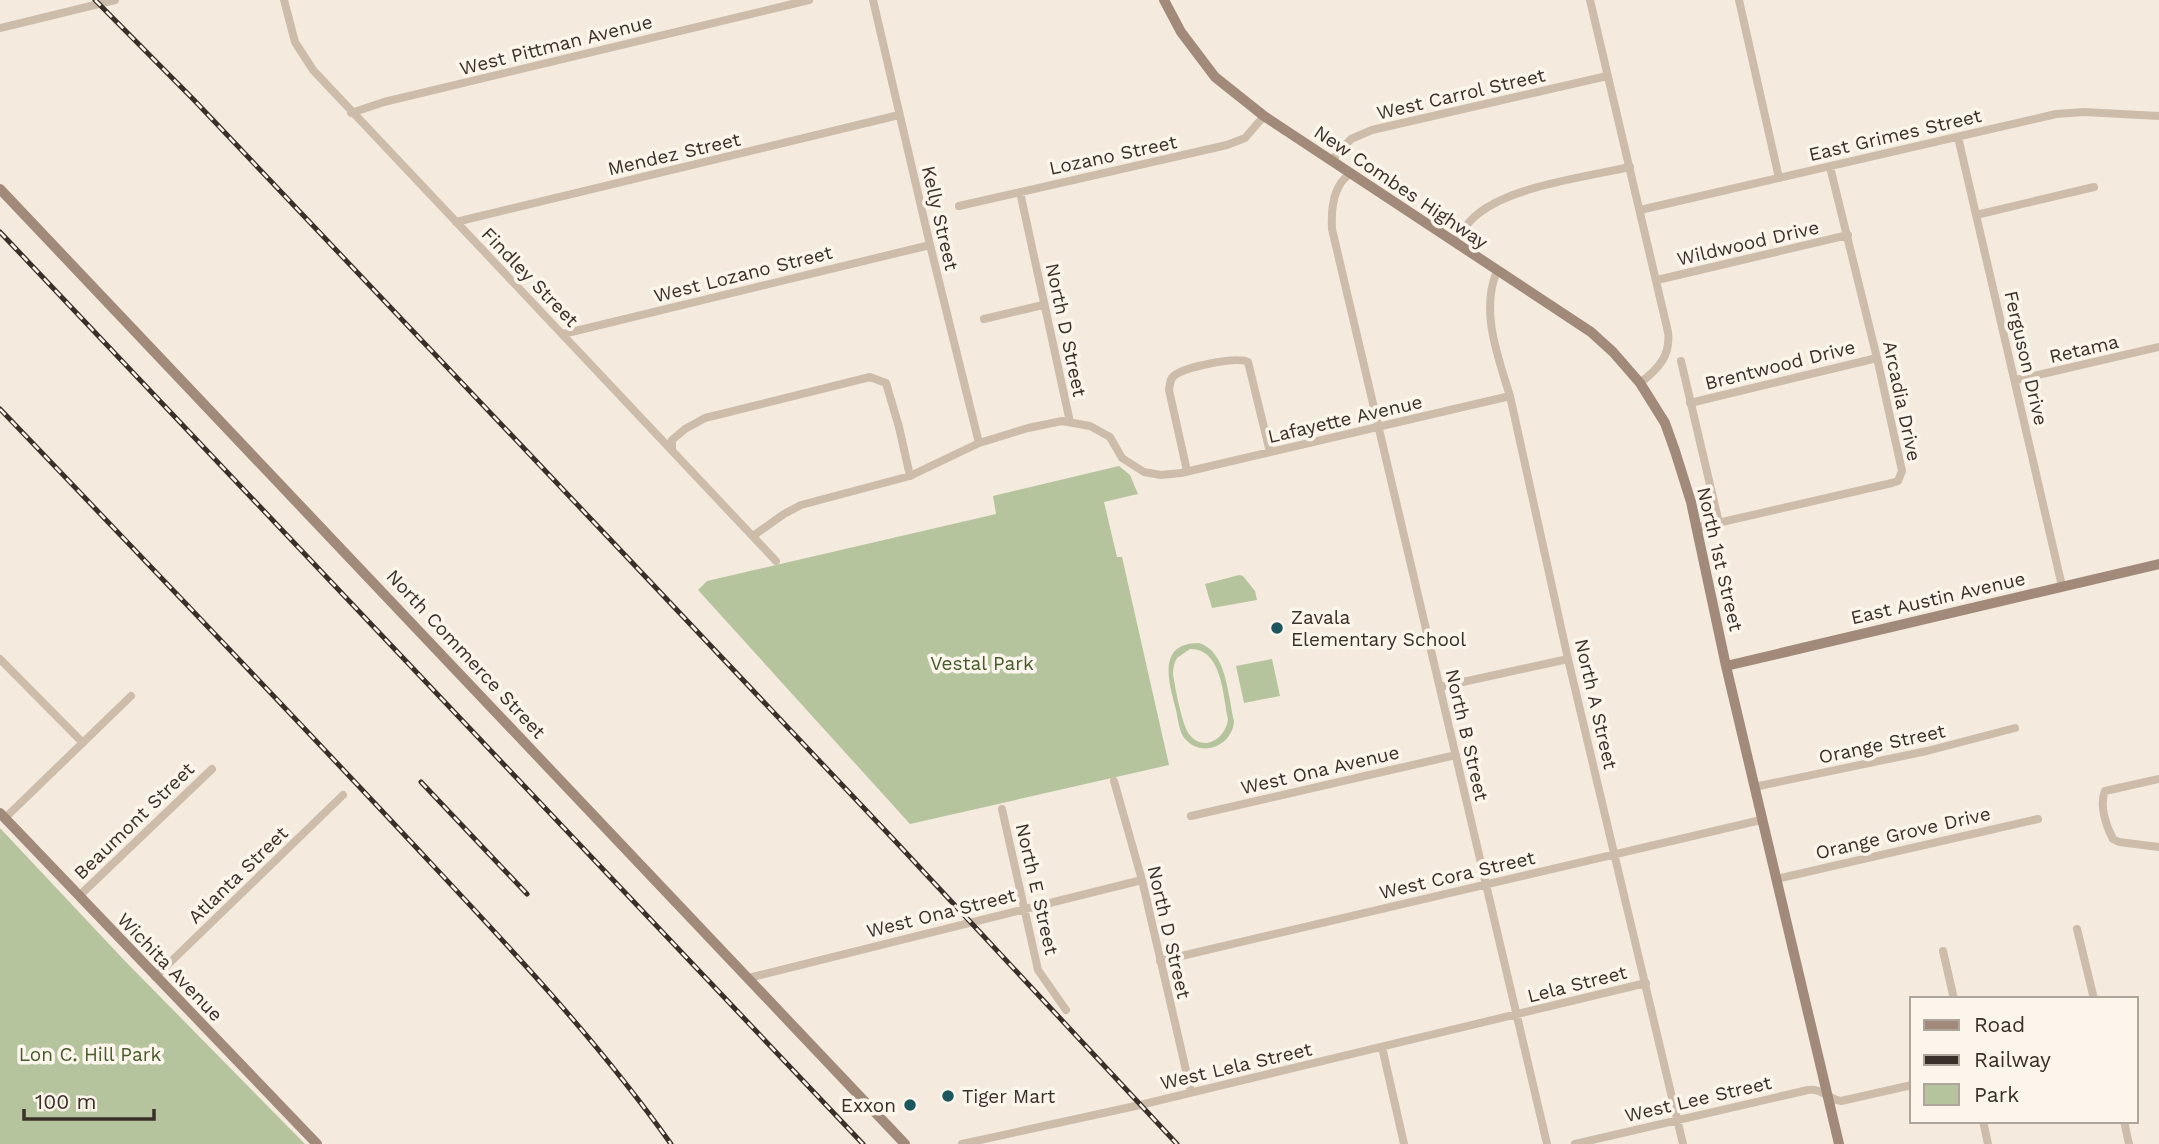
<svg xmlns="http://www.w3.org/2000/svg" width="2159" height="1144" font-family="'Work Sans',sans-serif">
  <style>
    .green { fill: #b5c49d; fill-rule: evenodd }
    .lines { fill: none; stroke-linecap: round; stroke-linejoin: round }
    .street { stroke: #cdbca9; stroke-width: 8 }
    .secondary { stroke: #a18a7a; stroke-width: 10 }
    .rail-casing { stroke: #3a2f29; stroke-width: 5 }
    .rail { stroke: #fbf5eb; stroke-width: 2.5; stroke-dasharray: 8; stroke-linecap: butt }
    .poi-dot { fill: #1c565e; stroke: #fbf5eb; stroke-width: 2.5 }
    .labels { text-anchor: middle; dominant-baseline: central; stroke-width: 7; stroke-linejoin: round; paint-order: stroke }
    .street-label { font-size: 19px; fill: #3a2f29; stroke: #fbf5eb }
    .poi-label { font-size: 19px; fill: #3a2f29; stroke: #fbf5eb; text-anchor: start }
    .park-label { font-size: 19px; fill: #465a2b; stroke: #fbf5eb }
  </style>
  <rect width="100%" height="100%" fill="#f4ebde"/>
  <path class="green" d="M1119 466 1130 475 1138 494 1104 502 1117 557H1122L1169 765 910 824 698 590 707 581 996 514 993 496Z
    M1239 575 1243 576 1255 591 1257 600 1212 608 1205 584Z
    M1199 643C1227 651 1228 697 1234 721 1233 745 1203 758 1186 740 1179 733 1178 719 1176 710 1169 683 1156 643 1199 643ZM1190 649C1222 648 1223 696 1228 719 1226 739 1203 753 1189 734 1182 725 1175 687 1173 674 1173 668 1174 663 1177 658Z
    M1272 659 1280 696 1244 703 1236 666Z
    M0 828 124 960 305 1144H0Z"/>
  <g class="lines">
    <path class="street" d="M284 0 295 42 313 70 776 561
      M873 0 930 245 979 443
      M1590 0 1668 332C1671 356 1658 369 1640 383
      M1739 0 1779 178
      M0 28 115 0
      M351 113 384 102 809 0
      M1958 137 2062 586
      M1331 161 1351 139 1372 130 1607 76
      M1350 174C1333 185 1331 210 1332 229L1547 1144
      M1020 192 1070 422
      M959 206 1227 145 1245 138 1264 116
      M1640 210 2056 114 2084 112 2159 116
      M1976 215 2094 187
      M456 222 899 115
      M1454 242C1462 231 1468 221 1479 213 1514 186 1585 177 1630 167
      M1497 271C1480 311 1498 357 1510 396L1568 659 1683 1144
      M1657 280 1848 235
      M984 319 1043 305
      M563 334 930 245
      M1681 361 1719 523
      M2016 380 2159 347
      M1690 403 1877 358
      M672 449V440L685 429 705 418 870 377 886 383 899 427 910 476
      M1187 471 1169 390C1170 384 1170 378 1175 375 1186 367 1237 356 1248 362L1270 452
      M1696 528 1892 483 1898 481 1902 471 1877 358 1830 167
      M753 536 784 514 801 505 910 476 979 443 1028 428 1062 421 1090 426 1110 437 1122 458 1144 472 1161 475 1181 473 1510 396
      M0 659 83 743
      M1440 687 1568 659
      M2159 779 2105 791C2099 805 2106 826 2113 839L2119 842 2159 847
      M1114 781 1142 880 1191 1092
      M1754 787 1927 751 2015 728
      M1002 809 1038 970 1066 1010
      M1191 816 1456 755
      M5 818 131 696
      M1776 879 2038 819
      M79 896 212 769
      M2077 929 2094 999
      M1943 951 1954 999
      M1160 961 1761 820
      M155 977 343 795
      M748 978 1142 880
      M1382 1047 1404 1144
      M1983 1121 1988 1144
      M2124 1121 2129 1144
      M962 1144 1140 1105 1646 983
      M1575 1144 1808 1090C1822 1088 1828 1099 1841 1101L1912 1085"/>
    <path class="secondary" d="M1164 0 1181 32 1215 77 1264 116 1591 332 1613 352 1640 383 1665 423 1675 451 1691 502 1726 666 1839 1144
      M0 189 905 1144
      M1726 666 2159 564
      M0 813 317 1144"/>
    <g class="rail-casing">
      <path id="rail" d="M95 0 194 100 607 536 896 842 1177 1144
        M0 232 863 1144
        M0 409C133 548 266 687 398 828 493 930 590 1030 671 1144
        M421 782 527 894"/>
    </g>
    <use href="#rail" class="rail"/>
  </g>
  <g class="poi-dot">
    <circle cx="1277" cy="628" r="7"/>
    <circle cx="948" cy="1096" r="7"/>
    <circle cx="910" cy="1105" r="7"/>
  </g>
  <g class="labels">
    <g class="street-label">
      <text transform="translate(556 45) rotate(-14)">West Pittman Avenue</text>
      <text transform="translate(1461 94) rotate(-13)">West Carrol Street</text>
      <text transform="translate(1895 135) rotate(-13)">East Grimes Street</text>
      <text transform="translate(674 154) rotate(-13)">Mendez Street</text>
      <text transform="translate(1113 155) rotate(-12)">Lozano Street</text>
      <text transform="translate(1401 187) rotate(34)">New Combes Highway</text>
      <text transform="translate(940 218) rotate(77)">Kelly Street</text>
      <text transform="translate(1748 243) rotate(-13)">Wildwood Drive</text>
      <text transform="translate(743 274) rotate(-14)">West Lozano Street</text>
      <text transform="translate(530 277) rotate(46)">Findley Street</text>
      <text transform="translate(1066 330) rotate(78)">North D Street</text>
      <text transform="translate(2084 349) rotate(-13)">Retama</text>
      <text transform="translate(2026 358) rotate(77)">Ferguson Drive</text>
      <text transform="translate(1780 365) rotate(-14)">Brentwood Drive</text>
      <text transform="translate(1902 401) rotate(78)">Arcadia Drive</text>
      <text transform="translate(1345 419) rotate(-13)">Lafayette Avenue</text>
      <text transform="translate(1720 559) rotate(77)">North 1st Street</text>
      <text transform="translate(1938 598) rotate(-13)">East Austin Avenue</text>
      <text transform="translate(466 654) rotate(47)">North Commerce Street</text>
      <text transform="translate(1596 704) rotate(77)">North A Street</text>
      <text transform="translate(1467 735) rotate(77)">North B Street</text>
      <text transform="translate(1882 744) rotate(-12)">Orange Street</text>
      <text transform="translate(1320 770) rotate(-13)">West Ona Avenue</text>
      <text transform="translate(134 821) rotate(-44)">Beaumont Street</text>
      <text transform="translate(1903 833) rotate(-13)">Orange Grove Drive</text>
      <text transform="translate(238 875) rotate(-44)">Atlanta Street</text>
      <text transform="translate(1457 875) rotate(-13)">West Cora Street</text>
      <text transform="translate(1037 889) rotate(77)">North E Street</text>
      <text transform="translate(941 913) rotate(-14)">West Ona Street</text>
      <text transform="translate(1169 932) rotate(77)">North D Street</text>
      <text transform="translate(170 967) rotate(46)">Wichita Avenue</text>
      <text transform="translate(1577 984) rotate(-14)">Lela Street</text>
      <text transform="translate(1236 1066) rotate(-13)">West Lela Street</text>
      <text transform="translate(1698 1099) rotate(-13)">West Lee Street</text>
    </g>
    <g class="poi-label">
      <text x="1291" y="617">Zavala<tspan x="1291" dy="22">Elementary School</tspan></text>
      <text x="962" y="1096">Tiger Mart</text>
      <text x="896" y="1105" text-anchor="end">Exxon</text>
    </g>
    <g class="park-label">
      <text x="982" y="663">Vestal Park</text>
      <text x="90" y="1054">Lon C. Hill Park</text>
    </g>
  </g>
  <rect x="1910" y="997" width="228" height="126" fill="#fbf5eb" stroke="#aea69d" stroke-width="2"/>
  <rect x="1924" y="1020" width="35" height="10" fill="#a18a7a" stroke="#aea69d" stroke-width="2"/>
  <text x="1974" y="1032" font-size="21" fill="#3a2f29">Road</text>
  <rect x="1924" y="1055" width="35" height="10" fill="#3a2f29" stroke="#aea69d" stroke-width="2"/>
  <text x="1974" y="1067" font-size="21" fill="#3a2f29">Railway</text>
  <rect x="1924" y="1084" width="35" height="21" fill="#b5c49d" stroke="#aea69d" stroke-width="2"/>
  <text x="1974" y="1102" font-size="21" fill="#3a2f29">Park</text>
  <path d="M24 1109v10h130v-10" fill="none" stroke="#3a2f29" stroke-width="3.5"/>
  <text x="35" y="1109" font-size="21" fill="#3a2f29" stroke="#fbf5eb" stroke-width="5" paint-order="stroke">100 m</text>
</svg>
